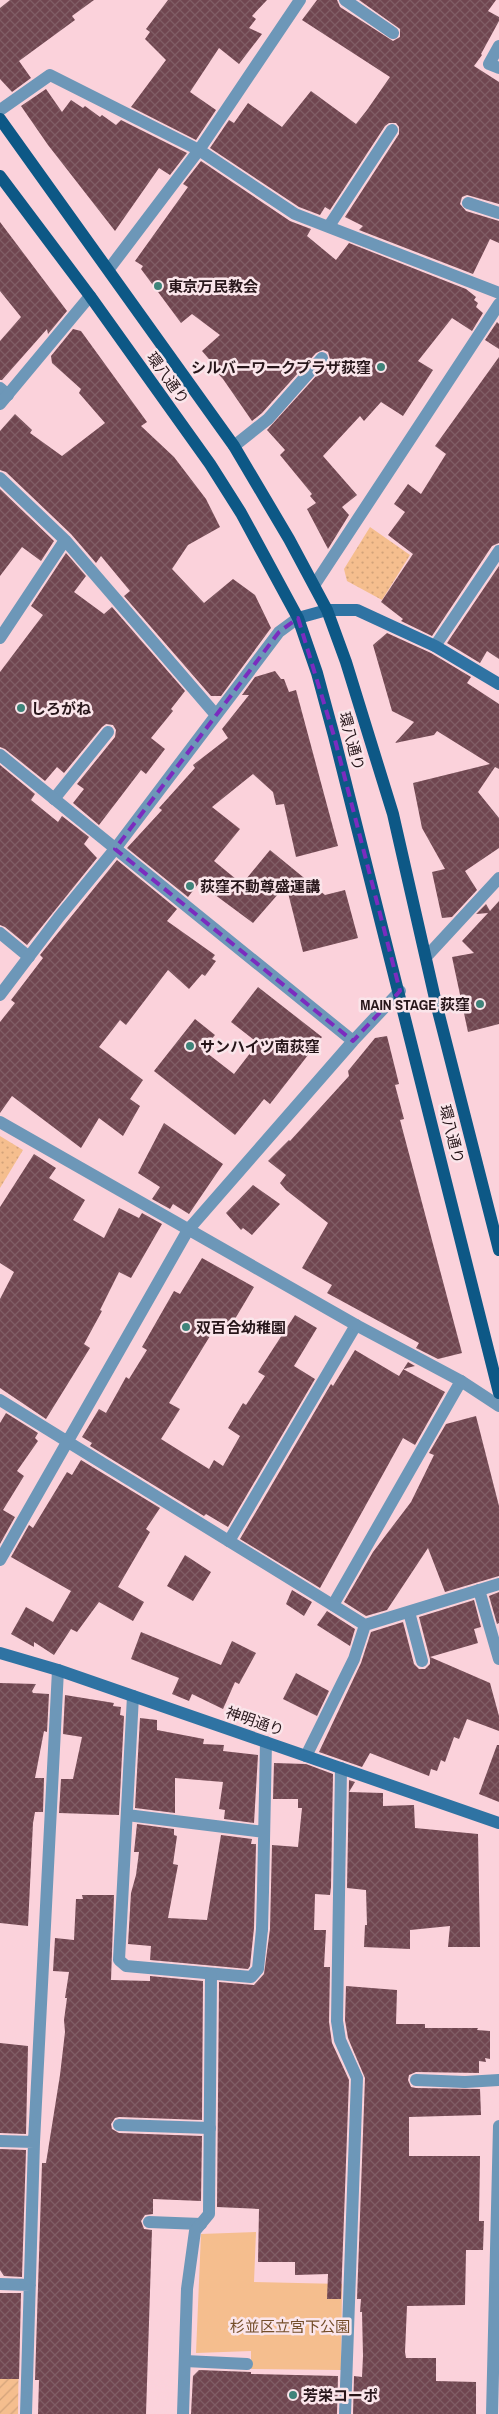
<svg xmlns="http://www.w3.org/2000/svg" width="499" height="2414" font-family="'Archivo Narrow','Noto Sans JP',sans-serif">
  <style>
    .grass { fill: url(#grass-dots) }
    .park { fill: #f5be8e }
    .garden { fill: url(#garden-furrows) }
    .building { fill: url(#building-cross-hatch) }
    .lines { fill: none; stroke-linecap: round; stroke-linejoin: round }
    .lane { stroke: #6d97b8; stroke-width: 12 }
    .street { stroke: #6d97b8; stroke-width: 12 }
    .secondary { stroke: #2f73a3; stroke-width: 12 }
    .primary { stroke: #0d5886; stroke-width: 12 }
    .marked { fill: none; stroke: #7b2cbf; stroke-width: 4; stroke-dasharray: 10 6; stroke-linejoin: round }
    .poi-dot { fill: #3f847a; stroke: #fae5ea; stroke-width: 2 }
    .labels { text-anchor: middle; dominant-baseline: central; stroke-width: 5; stroke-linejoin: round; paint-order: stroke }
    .poi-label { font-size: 15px; font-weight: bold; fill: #27161a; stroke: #fae5ea; text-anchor: start }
    .street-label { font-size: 15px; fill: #27161a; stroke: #fae5ea }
    .park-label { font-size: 15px; fill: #744e2a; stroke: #fae5ea }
  </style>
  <defs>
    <pattern id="grass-dots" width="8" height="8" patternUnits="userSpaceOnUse" patternTransform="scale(1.25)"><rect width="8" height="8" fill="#f5be8e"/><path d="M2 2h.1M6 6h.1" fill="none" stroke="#d2a37a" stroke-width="1.8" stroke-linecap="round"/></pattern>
    <pattern id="garden-furrows" width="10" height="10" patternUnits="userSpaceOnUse" patternTransform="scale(1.25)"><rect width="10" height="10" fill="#f5be8e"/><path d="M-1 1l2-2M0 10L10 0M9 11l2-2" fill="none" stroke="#d2a37a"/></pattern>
    <pattern id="building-cross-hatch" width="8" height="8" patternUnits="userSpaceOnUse" patternTransform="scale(1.25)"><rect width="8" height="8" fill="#704650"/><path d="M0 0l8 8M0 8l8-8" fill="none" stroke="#805d65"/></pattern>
  </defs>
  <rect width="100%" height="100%" fill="#fbd2db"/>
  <path class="grass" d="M370 527 410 555 382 600 347 581 344 569Z
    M0 1136 23 1150 0 1188Z"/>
  <path class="park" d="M256 2232 254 2282 342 2284 341 2370 251 2369V2351L196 2353 201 2234Z"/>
  <path class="garden" d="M0 2333 19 2334 18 2414H0Z"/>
  <path class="building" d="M10 0H94L72 16 75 20 19 61 31 78 12 92 0 79V8Z
    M168 0H267L252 16 256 19 249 28 262 34 239 64 219 48 190 92 216 110 196 140 131 107 166 60 145 39 150 32 146 29Z
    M317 0H337L340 7 393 41 400 37V29L359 0H496L488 11 499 17V21L481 54 482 55 474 66 499 82V204L467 195 462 197 460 204 466 211 499 221V243L490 239 473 274 359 230 363 226 345 217 399 134V127L396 123H389L385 126 330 210 325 207 320 215 299 207 210 148 229 120 234 123 248 103 282 127 311 91 356 124 367 110 390 77 302 20Z
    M46 89 62 112 71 100 83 108 85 106 100 117 102 115 116 125 121 120 187 153 170 175 159 168 115 231 48 145 21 106Z
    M201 161 290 221 311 229 307 236 336 260 349 243 466 289 476 297 474 300 478 303 476 307 483 313 472 331 452 318 418 361 433 370 403 416 381 402 364 421 360 416 323 456 357 495 342 507 349 515 328 549 307 509 316 503 310 496 312 494 280 455 285 450 267 430 328 363 330 359 328 352 323 350 316 353 262 413 252 421 223 379 212 367 214 365 202 351 220 335 192 314 181 323 141 269 143 266 135 261 188 187 183 184Z
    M0 222 67 311 48 334 47 329 2 380H0V341L21 317 0 291Z
    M497 322 499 324V349L485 340Z
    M73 329 81 331 102 360 147 422 141 426 174 457 206 499 220 527 188 545 172 569 204 603 233 579 255 595 271 628 221 696H211L124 596 130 591 101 556 96 563 71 534 6 472 0 470V431L15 414 32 430 30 433 62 456 105 423 79 393 81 389 52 363 51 356Z
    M499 357V543L492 546 432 636 401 621 403 619 381 602 413 554 388 535 405 512 394 504 408 484 421 494 446 454 435 446Z
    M0 489 54 541 41 561 22 547 0 576Z
    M66 553 86 576 74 592 104 614 112 607 185 691 171 709 173 711 151 738 165 749 146 774 141 770 99 825 73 803 84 789 77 784 115 737 116 730 113 725 106 724 102 727 64 773 57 767 45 781 5 749 0 747V672L43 615 31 606Z
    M499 566V659L487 651 480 663 447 643Z
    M387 633 431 653 471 677 467 683 499 704V769L495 767 478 792 499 818V848L465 871 477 890 452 917 442 918 432 872 445 869 422 828 413 783 490 764 437 731 434 735 395 743 414 722 392 711 373 645Z
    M275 671 281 679H284L289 692 296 690 338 846 296 857 284 804 276 805 273 792 253 774 212 807 240 829 214 861 242 884 270 850 325 895 345 890 358 938 303 952 286 885 253 923 199 883 188 897 127 848 162 810 159 808 195 768 193 765 228 738 222 729 249 695H242L255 677Z
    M0 765 35 794 31 800 58 822 62 816 89 837 84 844 97 858 27 945 5 927 0 925Z
    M117 860 177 909 167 921 215 955 212 959 216 961 205 976 202 974 189 989 168 970 126 1025 120 1020 99 1047 143 1080 130 1099 140 1106 123 1136 99 1118 81 1148 12 1096 0 1113V1022L15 1003 11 1000 43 958 40 955Z
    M499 901V1024L468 1032 452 957 474 953 462 941 488 913 476 914 486 904 490 911Z
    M258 987 322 1037 270 1104 264 1099 235 1135 154 1071 195 1019 215 1035 203 1050 234 1074 258 1043 231 1022Z
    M387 1036 399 1084 395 1085 404 1119 400 1120 462 1353 438 1359 416 1348 419 1343 327 1293 332 1285 302 1268 328 1223 286 1190 280 1183 286 1175 268 1161 289 1140 290 1141 349 1076 348 1071 375 1038Z
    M164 1123 223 1164 189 1214 173 1204 170 1209 152 1199 160 1187 138 1173Z
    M34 1154 56 1168 49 1178 85 1200 73 1220 104 1238 119 1208 139 1218 142 1213 162 1224 131 1278 119 1272 100 1310 102 1311 84 1344 90 1348 46 1419 0 1388V1299L14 1272 0 1263V1207Z
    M253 1185 280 1204 252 1235 243 1228 241 1230 226 1213Z
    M202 1258 254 1287 229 1329 218 1323 169 1403 180 1409 161 1439 209 1469 214 1460 223 1466 240 1436 228 1428 243 1403 246 1405 265 1376 258 1372 295 1315 317 1328 294 1366 315 1379 228 1527 206 1514 204 1516 90 1446 92 1443 82 1437 99 1409 106 1413 126 1377 129 1379 147 1350 142 1347 174 1291 180 1294Z
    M355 1350 399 1376 408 1362 415 1366 403 1369 445 1392 415 1445 403 1438 320 1588 240 1539 331 1384 333 1386Z
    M6 1413 38 1433 35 1438 38 1441 17 1471 24 1476 3 1510 15 1517 0 1544V1423Z
    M476 1416 499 1506V1576L445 1592 428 1548 387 1610 366 1616 344 1602 373 1552 411 1502 434 1455 429 1453 446 1424Z
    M81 1460 160 1508 146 1529 150 1532 118 1587 144 1602 133 1621 99 1602 77 1632 71 1629 54 1655 34 1642V1647L11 1634 26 1607 53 1622 71 1591 11 1557 29 1525 33 1528 67 1472 72 1475Z
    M185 1555 211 1572 193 1601 167 1586Z
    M292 1590 312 1602 304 1616 286 1604Z
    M499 1592V1623L497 1624 489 1596Z
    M474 1600 481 1627 474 1629 478 1643 430 1657 490 1683 499 1716V1731L467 1719 459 1739 454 1737 445 1762 441 1760 437 1771 431 1769 429 1776 370 1753 362 1767 319 1752 361 1663 371 1632 403 1622 414 1664 419 1669H425L430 1664V1659L419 1617Z
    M327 1611 355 1629 350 1646 317 1625Z
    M141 1632 221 1665 232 1641 256 1653 239 1684 235 1682 223 1709 192 1694 189 1701 172 1694 179 1678 131 1659Z
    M296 1673 329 1691 317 1716 283 1699Z
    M0 1683 36 1684 32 1691 33 1693 49 1694 47 1732 44 1731 35 1778H44L43 1812H35L33 1823 28 1926 0 1923Z
    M65 1695 114 1703 113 1706 121 1707 120 1715 124 1716 119 1815 59 1813 61 1779H73L82 1737 63 1734Z
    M140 1718 157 1720V1730L204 1739 203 1744 224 1745 223 1751 258 1755 254 1823 224 1819 225 1810 219 1809 223 1782 175 1778V1813L135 1808Z
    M497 1745H499V1802L479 1794Z
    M274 1763 306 1764 333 1774 331 1887 330 1895 315 1894 314 1930H326L324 1967H330L329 2022 332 2043 349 2080 341 2299H327L328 2274 295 2275V2262H258L259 2209 217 2207 219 1982 254 1985 264 1974 270 1929 272 1845 298 1847 302 1808H298V1799H273Z
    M349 1780 355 1782 349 1792 383 1793V1806L414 1805 415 1828 478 1834 480 1947H448L450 1926 410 1930V1949L364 1947 365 1925H367L366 1890 347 1888Z
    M137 1824 174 1829V1835L177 1836 173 1864 178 1865 168 1918 207 1920 221 1835 252 1839 251 1844H256L254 1928 250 1966 248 1969 150 1960 151 1946 128 1944 131 1893 136 1875 139 1852H134Z
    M82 1895H114L111 1980 150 1981V1976L203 1981 202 2120 119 2117 115 2118 111 2124 112 2129 119 2133 202 2136 201 2201 153 2199V2214L145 2215 141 2221 144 2229 152 2230 146 2414H38L39 2380H35L42 2163H46L60 2075 65 2032 64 2020 67 1998H65L69 1972 53 1971 55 1938 74 1940 76 1899H83Z
    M346 1986 397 1990 396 2024H425V2028H478L477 2030 490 2031V2059L485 2058 486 2062 479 2061V2073L416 2072 409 2075 408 2080 411 2087 416 2088 480 2089 481 2115 409 2117V2156H480L479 2221H484L483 2250H466L465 2305 407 2306 405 2352 406 2358H436V2381L476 2382V2414H353L354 2376 362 2377 363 2356 362 2312H360L361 2299H357L365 2078 348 2038 345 2020Z
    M0 2043 28 2046 26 2134 0 2133Z
    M0 2149 26 2150 22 2277 4 2276 0 2270Z
    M0 2293H21L19 2379H0Z
    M199 2370 251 2372V2374L338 2376 337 2414H191L193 2376Z"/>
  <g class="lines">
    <path class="lane" d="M499 46 489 64 499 68
      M468 203 499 213
      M329 226 392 130
      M0 388 8 395
      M234 446 268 419 322 358
      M435 646 499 551
      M54 799 108 732
      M0 933 29 957
      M229 1541 356 1325
      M479 1590 499 1659
      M333 1605 461 1381
      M409 1612 422 1661
      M133 1696 119 1960 126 1966 251 1977 258 1969 262 1929
      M341 1768 337 2021 340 2040 357 2078 345 2414
      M127 1815 264 1832
      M263 1891 266 1742
      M416 2080 465 2082 499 2080
      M119 2125 210 2128
      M149 2222 201 2224
      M185 2361 247 2364"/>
    <path class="street" d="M345 0 393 33
      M0 110 50 75 199 150 295 214 499 293
      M109 269 199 150 300 0
      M0 404 90 296
      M0 478 65 540 216 715
      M315 584 499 304
      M0 638 65 540
      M0 755 353 1041
      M427 956 499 878
      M0 995 59 917 115 849 279 632 298 618
      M0 1122 356 1325 461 1381 499 1406
      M0 1400 365 1625 499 1584
      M0 1560 188 1230 353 1041 400 991
      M306 1756 354 1659 365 1625
      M262 1929 263 1891
      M0 2141 34 2142
      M0 2284 30 2285
      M26 2414 34 2142 58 1670
      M183 2414 187 2289 195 2231 209 2214 211 1975
      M492 2414 499 2126"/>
    <path class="secondary" d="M298 618 327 610H357L435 646 499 684
      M0 1653 58 1670 499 1823"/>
    <path class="primary" d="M0 119 234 446 289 539 327 610 346 662 393 814 436 1003 499 1250
      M0 176 90 296 210 464 241 513 298 618 317 673 334 736 499 1393"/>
  </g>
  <path class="marked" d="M298 618 334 736 400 991 353 1041 115 849 279 632Z"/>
  <g class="poi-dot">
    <circle cx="158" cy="286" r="5"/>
    <circle cx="381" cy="367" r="5"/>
    <circle cx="21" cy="708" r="5"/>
    <circle cx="190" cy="886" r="5"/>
    <circle cx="480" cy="1004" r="5"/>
    <circle cx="190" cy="1046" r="5"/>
    <circle cx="186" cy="1327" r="5"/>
    <circle cx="293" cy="2395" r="5"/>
  </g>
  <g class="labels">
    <g class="poi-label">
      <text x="168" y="286">東京万民教会</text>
      <text x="371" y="367" text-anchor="end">シルバーワークプラザ荻窪</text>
      <text x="31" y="708">しろがね</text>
      <text x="200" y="886">荻窪不動尊盛運講</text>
      <text x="470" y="1004" text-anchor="end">MAIN STAGE 荻窪</text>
      <text x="200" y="1046">サンハイツ南荻窪</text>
      <text x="196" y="1327">双百合幼稚園</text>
      <text x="303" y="2395">芳栄コーポ</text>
    </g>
    <g class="street-label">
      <text transform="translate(168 378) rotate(54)">環八通り</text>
      <text transform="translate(352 741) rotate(75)">環八通り</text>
      <text transform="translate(452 1134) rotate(76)">環八通り</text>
      <text transform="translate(255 1721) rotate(19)">神明通り</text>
    </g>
    <g class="park-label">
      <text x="290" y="2326">杉並区立宮下公園</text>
    </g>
  </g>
</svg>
